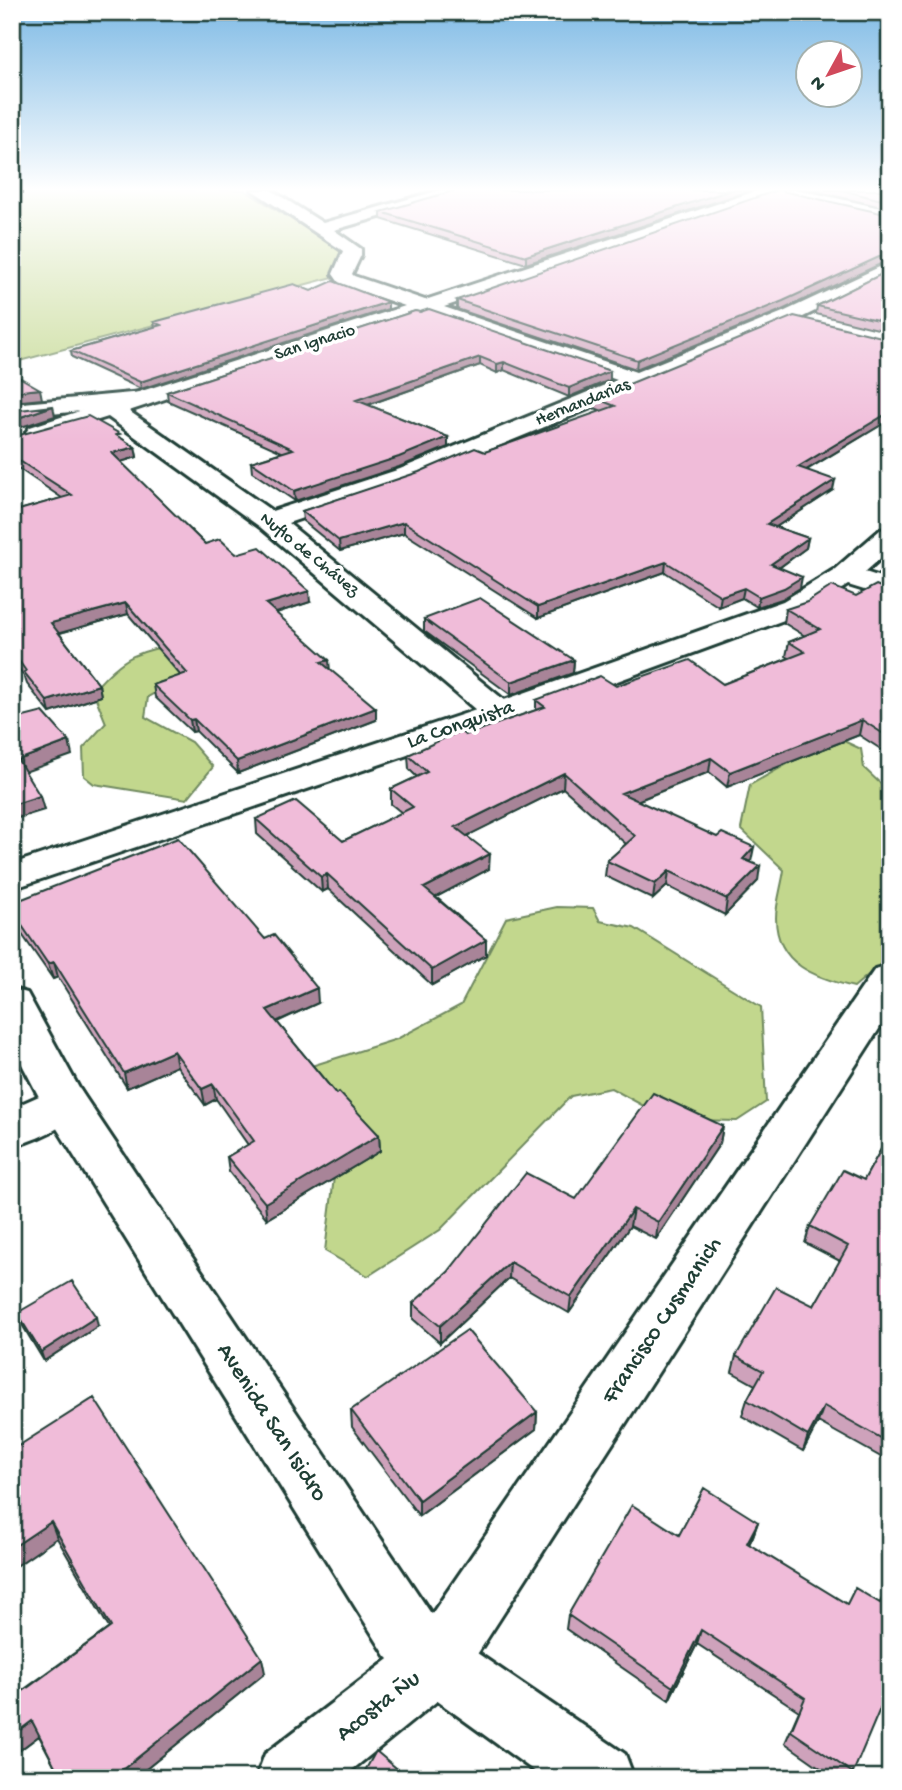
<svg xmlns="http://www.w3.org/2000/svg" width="902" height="1790" font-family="'Gochi Hand',sans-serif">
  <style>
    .green { fill: #c2d78d; stroke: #708a60; stroke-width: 2 }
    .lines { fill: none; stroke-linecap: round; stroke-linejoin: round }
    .minor-casing { stroke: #1f3d34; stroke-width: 6 }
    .major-casing { stroke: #1f3d34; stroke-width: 6 }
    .minor { fill: #fff; fill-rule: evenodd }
    .major { fill: #fff; fill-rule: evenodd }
    .wall { fill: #cea2bb; stroke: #1f3d34; stroke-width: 2 }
    .shaded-wall { fill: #a88498; stroke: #1f3d34; stroke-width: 2 }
    .building { fill: #f0bcd9; stroke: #1f3d34; stroke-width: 2 }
    .labels { text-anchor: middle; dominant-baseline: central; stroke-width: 7; stroke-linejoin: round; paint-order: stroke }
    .far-street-label { font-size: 18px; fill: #1f3d34; stroke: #fff }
    .street-label { font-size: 21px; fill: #1f3d34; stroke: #fff }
    .near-street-label { font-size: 24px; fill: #1f3d34; stroke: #fff }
  </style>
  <rect width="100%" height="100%" fill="#fff"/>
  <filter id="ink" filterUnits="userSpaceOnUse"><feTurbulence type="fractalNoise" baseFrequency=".0143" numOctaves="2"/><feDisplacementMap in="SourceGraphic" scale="14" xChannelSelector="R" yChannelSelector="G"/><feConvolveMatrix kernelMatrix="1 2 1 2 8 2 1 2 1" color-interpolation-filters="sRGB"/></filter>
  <g filter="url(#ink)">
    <path class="green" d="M12 190H244L351 256 333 277 12 363Z
      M200 640 209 662 148 697 145 717 191 742 213 767 187 799 94 784 84 776 83 748 106 723 93 691C130 647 146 651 200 640Z
      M835 737 861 749 864 768 883 786H890V956L854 987C817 978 776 965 776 918 776 903 782 885 784 870L741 829 750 785Z
      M557 907 593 908 600 921 634 928 761 1007 766 1102 737 1121 694 1120 651 1110 611 1088 571 1096 440 1230 368 1276 325 1251 339 1136 286 1074 397 1039 461 1005 506 918Z"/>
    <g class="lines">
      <g class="minor-casing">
        <path id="minor" d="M252 190H271L323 223 440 190H465L463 193 334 230 361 249V255L352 274 354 276 425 300 759 190H800L890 210V220L777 194 444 307 636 372 783 312 890 262V274L797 320 647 385 418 479 288 523 504 700 783 601 835 569 880 530 890 528V550L865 572 890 580V598L848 585 803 613 511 720 12 889V864L476 710 260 527 108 417 38 439 30 437 26 432 30 427 405 306 340 284 333 274 343 251ZM424 313 617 380 400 469 272 511 129 411Z
          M890 965V1012L458 1684 342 1778H256L265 1754 414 1640 875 969Z
          M64 1085 80 1090 87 1102C74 1125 37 1139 12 1147V1108Z"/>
      </g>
      <g class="major-casing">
        <path id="major" d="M142 392 150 394 153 399 150 404 12 418V404Z
          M12 989 27 993 80 1090 430 1612 458 1640 625 1754 634 1778H544L414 1684 386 1656 48 1114 12 1045Z"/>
      </g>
      <use href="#minor" class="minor"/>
      <use href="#major" class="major"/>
    </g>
    <path class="wall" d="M752 190 526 264 381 219V212Z
      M810 190H890V209Z
      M890 215V260L782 310 636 369 457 309V300Z
      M890 270V332L816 314 817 306Z
      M311 291 388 302V309L141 389 72 357 71 351 155 327 154 322Z
      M415 311 610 371V380L569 397 504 370 497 373 480 365 368 405 448 437V447L399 467 295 501 252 472 251 462 282 452 168 401 167 392Z
      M890 339V423L886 422 807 470 833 490 776 527 808 538 806 548 779 568 800 588 782 599 757 607 742 598 719 607 665 572 538 618 404 533 340 551 303 521 302 511 485 452 602 411 595 408V398Z
      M12 437 121 438 135 447 137 457 120 462 205 544 236 554 310 602 276 613 376 720 238 773 196 731 192 732 155 697 153 685 181 676 128 614 59 633 99 685 101 696 50 713 27 684 25 678 12 659V512L62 498 12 464Z
      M890 591V755L859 735 727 787 709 772 637 801 751 862 758 881 725 915 667 886 653 899 605 876 607 861 626 844 563 788 466 836 489 869 436 897 486 940V955L432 985 328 889 322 892 257 834 256 819 343 841 402 813 391 804V789L417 777 409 769 408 755 536 710V700L616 686 723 684 789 658 786 656 789 642 805 636 784 623 786 609Z
      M424 619 574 660 573 673 511 695 424 631Z
      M12 903 318 1003 277 1022 336 1094 379 1135 380 1151 267 1219 229 1172 227 1157 248 1145 216 1099 205 1105 177 1066 127 1088 58 977 53 979 12 920Z
      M723 1126 720 1143 656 1239 630 1226 569 1313 509 1278 440 1343 413 1319V1303L576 1199Z
      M890 1133V1462L818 1422 803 1451 742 1416 747 1400 755 1385 732 1372 736 1356 814 1306 840 1261 805 1243 810 1226 864 1180Z
      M17 1313 98 1326 44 1361 21 1323Z
      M351 1410 537 1412 536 1429 419 1516 352 1427Z
      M12 1450 265 1673 135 1778H61L39 1736 12 1756 19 1693 109 1628 57 1538Z
      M758 1522 753 1536 749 1544 853 1773 850 1778H835L785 1743 799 1711 697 1644 669 1700 566 1629 568 1615 679 1535Z"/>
    <path class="shaded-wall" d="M731 190H752L526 264V256Z
      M890 252 889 260 782 310 636 369 637 360Z
      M388 302V309L141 389 140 382Z
      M480 357V365L356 409V400Z
      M504 362V370L497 373V364Z
      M610 371V380L569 397V388Z
      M40 389 42 399 12 402V392Z
      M53 406 55 416 12 430V420Z
      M888 413 886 422 796 476 798 467Z
      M448 437V447L399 467 295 501 294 491Z
      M135 447 137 457 114 464 112 453Z
      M835 480 833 490 765 534 767 524Z
      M404 522V533L340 551 339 541Z
      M808 538 806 548 769 575 771 564Z
      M666 562 665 572 538 618V607Z
      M802 577 800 588 782 599 757 607 759 597Z
      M744 588 742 598 719 607 721 596Z
      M309 591 310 602 267 616 266 604Z
      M126 603 128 614 53 635 51 623Z
      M329 660 330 671 321 662Z
      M574 660 573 673 511 695V682Z
      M99 685 101 696 50 713 47 701Z
      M376 708V720L238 773 237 761Z
      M194 719 196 731 192 732 190 720Z
      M862 720 859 735 727 787 730 772Z
      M69 741 72 755 22 773 18 760Z
      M711 758 709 772 619 808 621 793Z
      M564 773 563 788 455 842V827Z
      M40 796 44 810 12 820V805Z
      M754 847 751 862 743 859Z
      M490 854 489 869 425 903 424 888Z
      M760 866 758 881 725 915 727 899Z
      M669 871 667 886 653 899 655 884Z
      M327 874 328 889 322 892 321 877Z
      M486 940V955L432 985V970Z
      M54 962 58 977 53 979 48 964Z
      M317 988 318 1003 269 1025 267 1010Z
      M174 1051 177 1066 127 1088 124 1073Z
      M213 1084 216 1099 205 1105 202 1089Z
      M723 1126 720 1143 656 1239 658 1222Z
      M379 1135 380 1151 267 1219 265 1203Z
      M633 1209 630 1226 569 1313 571 1297Z
      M12 1227 16 1237 12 1239Z
      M510 1262 509 1278 440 1343V1326Z
      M96 1317 98 1326 44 1361 41 1352Z
      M824 1406 818 1422 803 1451 808 1436Z
      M537 1412 536 1429 419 1516V1500Z
      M51 1522 57 1538 12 1569V1548Z
      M758 1522 753 1536 743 1557 747 1543Z
      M701 1630 697 1644 669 1700 673 1687Z
      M262 1658 265 1673 135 1778H112Z
      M32 1721 40 1735 12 1756V1736Z"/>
    <path class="building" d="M456 190H731L526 256 381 212Z
      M778 190 890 215V252L783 301 637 360 457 300Z
      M841 190H890V202Z
      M890 270V323L817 306Z
      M333 281 388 302 140 382 71 351 161 325 154 322 294 284 311 291Z
      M429 309 610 371 569 388 504 362 497 364 480 357 356 400 448 437 399 457 294 491 251 462 293 449 167 392 415 311 420 312Z
      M794 316 890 339V413H888L798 467 835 480 767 524 808 538 771 564 802 577 784 588 759 597 744 588 721 596 666 562 538 607 404 522 339 541 302 511 419 472 475 448 485 452 615 406 595 398Z
      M12 373 40 389 12 392Z
      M53 406 12 420V411Z
      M88 416 120 434 116 435 135 447 112 453 205 544 220 539 236 554 260 547 309 591 266 604 329 660 321 662 376 708 237 761 194 719 190 720 153 685 187 673 126 603 51 623 99 685 47 701 24 672 26 671 12 651V512L72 495 12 456V437Z
      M876 585 890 591V738L862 720 730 772 711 758 621 793 717 837 722 833 754 847 743 859 760 866 727 899 669 871 655 884 607 861 635 836 564 773 455 827 490 854 424 888 486 940 432 970 327 874 321 877 256 819 296 801 343 841 413 807 391 789 427 772 408 755 460 731 465 735 545 707 536 700 600 676 616 686 690 660 723 684 805 652 789 642 820 629 786 609 807 602 832 586 856 596Z
      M480 598 574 660 511 682 424 619Z
      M43 712 69 741 18 760 40 796 12 805V720Z
      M178 838 265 939 274 935 317 988 267 1010 336 1094 339 1092 379 1135 265 1203 227 1157 254 1141 213 1084 202 1089 174 1051 124 1073 54 962 48 964 12 911V903Z
      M653 1093 723 1126 658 1222 633 1209 571 1297 510 1262 440 1326 413 1303 448 1272 526 1173 576 1199Z
      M890 1133V1443L824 1406 808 1436 747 1400 763 1371 736 1356 776 1287 814 1306 848 1246 810 1226 843 1170 864 1180Z
      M72 1281 96 1317 41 1352 17 1313Z
      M467 1330 537 1412 419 1500 351 1410Z
      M94 1398 262 1658 112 1778H61L32 1721 12 1736V1681L19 1694 111 1627 51 1522 12 1548V1450Z
      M704 1488 758 1522 747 1543 847 1604 855 1588 880 1603 888 1586 890 1587V1685L853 1773 791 1731 805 1698 701 1630 673 1687 568 1615 632 1505 679 1535Z
      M376 1751 408 1778H361Z"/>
  </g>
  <linearGradient id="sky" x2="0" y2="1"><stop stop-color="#7ebae5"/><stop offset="0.43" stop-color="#fff"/><stop offset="1" stop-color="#fff" stop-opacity="0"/></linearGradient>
  <rect width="902" height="440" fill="url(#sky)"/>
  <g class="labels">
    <g class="far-street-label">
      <text transform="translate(315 343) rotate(-18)">San Ignacio</text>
      <text transform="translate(583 403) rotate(-22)">Hernandarias</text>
      <text transform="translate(309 555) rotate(39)">Nuflo de Chávez</text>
    </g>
    <g class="street-label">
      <text transform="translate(461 726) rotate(-19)">La Conquista</text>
    </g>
    <g class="near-street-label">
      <text transform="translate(663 1321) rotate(-56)">Francisco Cusmanich</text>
      <text transform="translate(271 1423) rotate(57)">Avenida San Isidro</text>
      <text transform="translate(379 1707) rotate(-38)">Acosta Ñu</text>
    </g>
  </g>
  <rect width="902" height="1790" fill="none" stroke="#fff" stroke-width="42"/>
  <rect x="21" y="21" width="860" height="1748" fill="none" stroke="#1f3d34" stroke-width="2.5" filter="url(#ink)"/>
  <g transform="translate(829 74) rotate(230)"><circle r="33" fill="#ffffff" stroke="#a5b1ae" stroke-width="2"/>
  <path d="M0-5L12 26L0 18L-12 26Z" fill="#d1495b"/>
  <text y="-10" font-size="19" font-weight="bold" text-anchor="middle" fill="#1f3d34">N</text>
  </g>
</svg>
